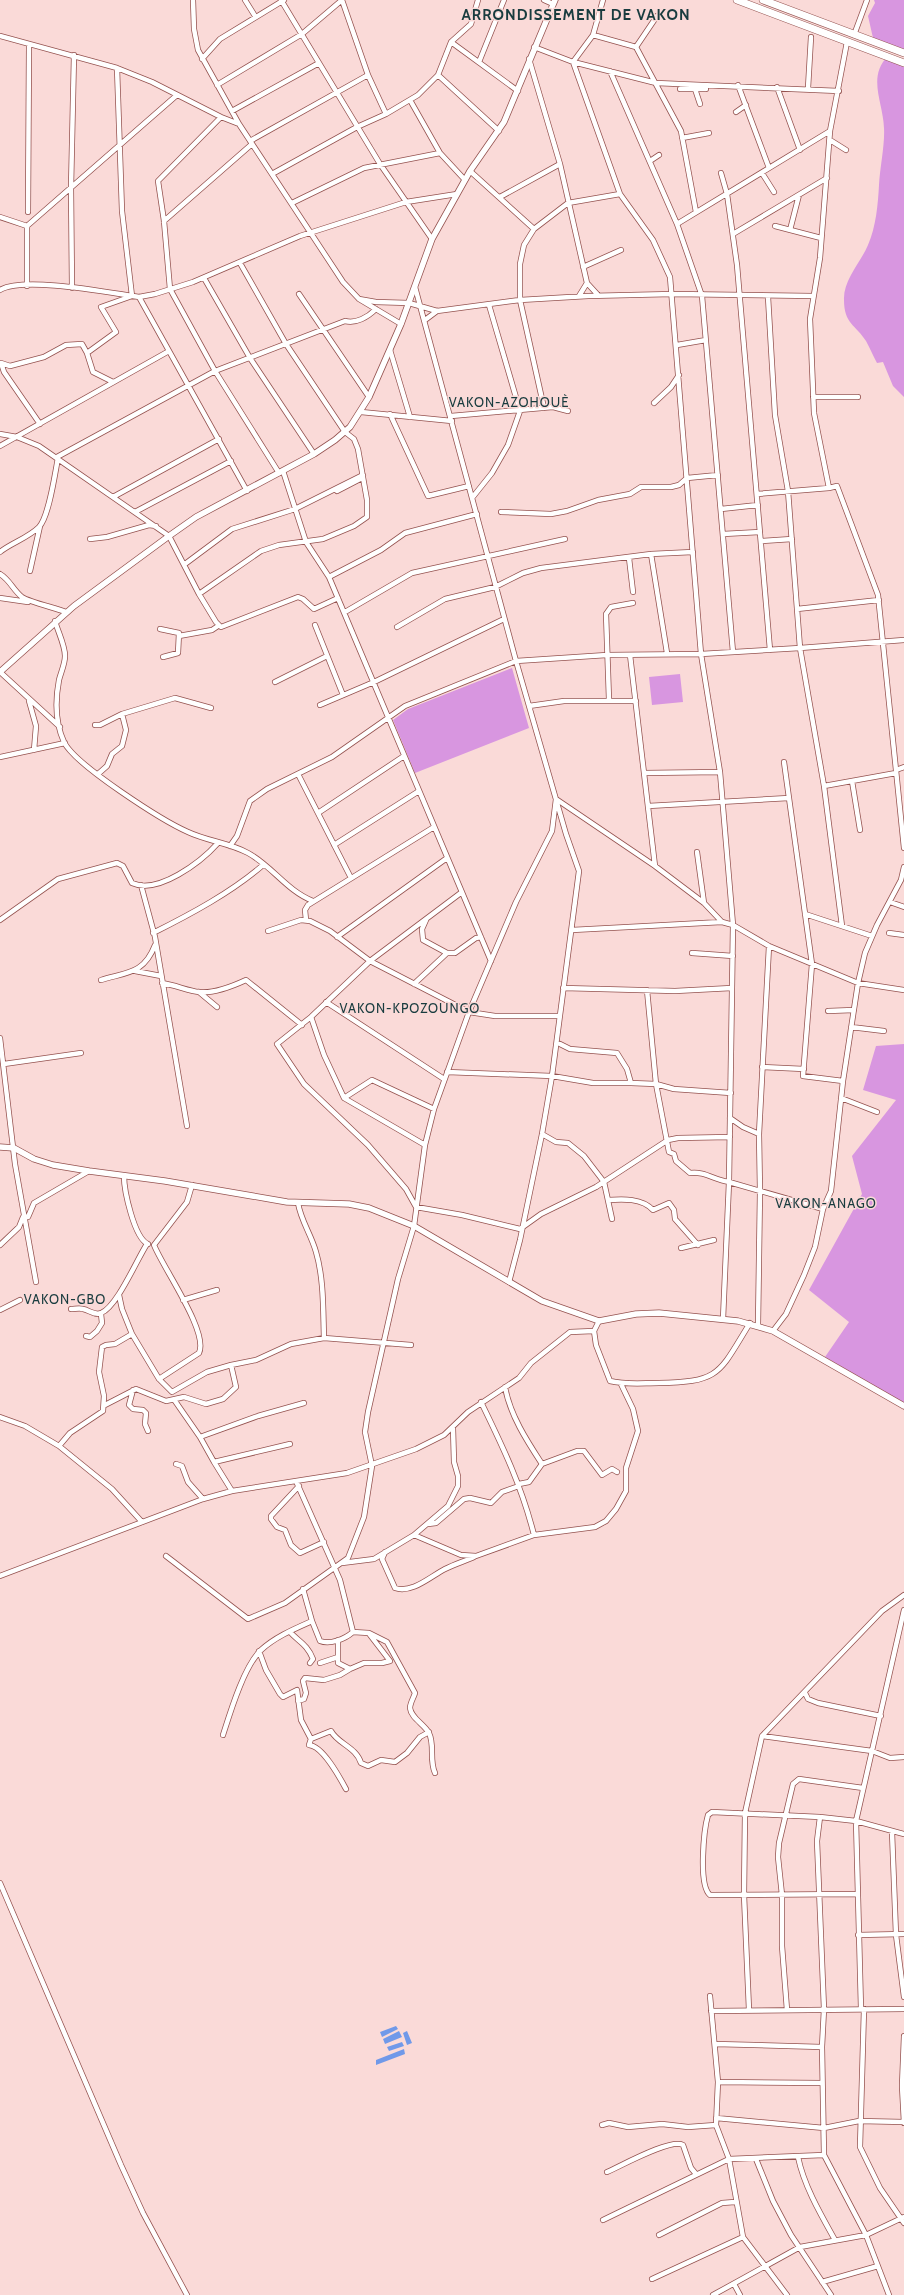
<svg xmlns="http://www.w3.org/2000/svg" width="904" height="2295" font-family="Cabin,sans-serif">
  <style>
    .green { fill: #d896e0 }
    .water { fill: #7099e9 }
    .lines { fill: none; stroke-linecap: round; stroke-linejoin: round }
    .minor-casing { stroke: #94524f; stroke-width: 6 }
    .major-casing { stroke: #94524f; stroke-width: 7 }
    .highway-casing { stroke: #94524f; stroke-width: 8 }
    .minor { stroke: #fff; stroke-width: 4.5 }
    .major { stroke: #fff; stroke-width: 5.5 }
    .highway { stroke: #fff; stroke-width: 7 }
    .labels { text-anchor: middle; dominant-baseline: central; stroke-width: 3; stroke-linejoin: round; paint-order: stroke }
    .quarter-label { font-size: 13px; letter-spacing: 1px; fill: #193c3f; stroke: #fadad8 }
    .district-label { font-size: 15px; font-weight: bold; letter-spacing: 1px; fill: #193c3f; stroke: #fadad8 }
  </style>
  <rect width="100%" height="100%" fill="#fadad8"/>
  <path class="green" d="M874 0H904V50L873 38 868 16 875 3Z
    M888 56 904 62V397L893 386 883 362 877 363C873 356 870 348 866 341 856 325 844 324 844 300 843 280 861 262 868 245 876 227 878 204 879 185 880 167 885 144 884 128 883 102 867 77 888 56Z
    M512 668 529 728 415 773 393 720 408 709Z
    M680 674 683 702 652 705 649 677Z
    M904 1044V1404L825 1357 849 1322 809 1290 862 1194 852 1156 896 1100 863 1090 876 1046Z"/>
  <path class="water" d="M396 2026 398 2029 382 2037 380 2032Z
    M399 2031 402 2037 385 2044 383 2039Z
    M407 2031 412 2043 407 2045 403 2033Z
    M402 2042 404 2046 389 2051 387 2047Z
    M404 2049 405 2054 376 2065V2060Z"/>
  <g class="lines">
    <g class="minor-casing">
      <path id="minor" d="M193 0 194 29 198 50 239 124
        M245 0 255 16
        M281 0 380 164 432 239
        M342 0 368 75 386 114
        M544 0 553 4
        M603 0 593 35 573 62 620 194 653 240 670 277 701 654 720 772 733 925 729 1182 723 1319
        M593 35 636 47 681 131 696 212
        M854 35 867 0
        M0 36 117 68 152 82 221 117 158 181 164 221 170 289 215 371 279 473
        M451 42 518 91
        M847 42 830 131 820 258 810 319 814 413 829 488 837 486 878 595 904 848
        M534 47 573 62 656 83 839 91
        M636 47 657 16
        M202 59 220 39 284 0
        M529 59 560 164 587 283 598 295
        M479 62 504 0
        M610 71 677 224 702 296 733 652
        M438 75 499 131
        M217 85 302 34 342 0
        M738 85 769 168
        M694 86 700 104
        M777 87 800 150
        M808 88 811 37
        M680 89H706
        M410 100 440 153 465 180
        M232 111 319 63
        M736 112 746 105
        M221 117 239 124 343 282 359 299 401 324
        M682 138 709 133
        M830 140 846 150
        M250 141 368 75
        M650 161 659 155
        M470 171 534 229
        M721 173 727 194 737 265 770 650
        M762 173 774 192
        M272 174 357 127 386 114 418 95 438 75 451 42 471 24 478 0
        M500 197 560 164
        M292 203 364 168 440 153
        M28 212 29 46
        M0 217 27 226
        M164 221 252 144
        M677 224 830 131
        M775 226 821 238
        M790 230 799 195
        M733 234 827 178
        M583 267 621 250
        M204 278 250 358 314 454
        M27 286V226L177 95
        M415 287 516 661 566 834 579 871 552 1076 542 1134 520 1240 509 1282
        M72 288 71 188 74 55
        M0 290C24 276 110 293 139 297L155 294 193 282 300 236 406 202 457 194
        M299 294 369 397
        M579 296 587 283
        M139 297 247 491
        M768 297 775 415 788 491 800 648 824 786 842 926
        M359 299 376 302 409 303 437 311 520 300 588 296 673 294 813 296
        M425 320 437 311
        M677 345 706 340
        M390 350 410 417
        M113 382 93 372 87 353 116 332 101 307 132 296 122 211 117 68
        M813 397H858
        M654 403 671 387 679 375
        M544 408 520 300V264L524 245 534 229 568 203 620 194
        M361 412 452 421
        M390 414 428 496 469 486
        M451 416 553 407 568 411
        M40 424 4 372 1 363 10 366 44 357 66 345 82 344 87 353
        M0 434 17 437 39 446 169 536 199 594 216 622 221 627 298 597 303 599 314 609 338 598
        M0 446 169 351
        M57 457 215 371 345 321C356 324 368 317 376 309
        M283 471 306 542 329 577 491 961
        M337 491 362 478
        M757 494 829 488
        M113 497 219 439
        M472 498 492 473 508 445 520 411 489 305
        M721 509 758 505
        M135 512 231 461
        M501 512 551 514 567 511 598 500 630 494 641 487H671L679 485 687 478 718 475
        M723 534 760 532
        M90 539 107 537 149 525 156 526
        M761 541 792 539
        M0 552C11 543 28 538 39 527 49 517 55 473 58 458
        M651 554 667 653
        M629 558 633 592
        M185 564 232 529 295 509 363 475
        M30 571 40 526
        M0 574C10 580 13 590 22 597 29 602 56 608 66 612
        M329 577 381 550 405 533 477 514
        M199 594 261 551 279 545 323 539 354 526 367 517V500L358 449 354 439 345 432 286 344 240 263
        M0 598 28 602
        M797 609 879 600
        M345 612 412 573 565 539
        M55 621C58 632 65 645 65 656 65 664 61 672 59 680 55 701 55 722 64 742 75 765 163 821 188 832 207 841 230 843 248 853 272 866 287 891 313 901
        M315 625 343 695
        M397 627 445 599 495 587 523 573 541 568 651 554 693 552
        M160 629 179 633 178 653 163 657
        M179 636 212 630 218 626
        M630 655 655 866
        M0 672 60 727
        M275 682 327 656
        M609 700 606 614 611 607 633 603
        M29 701 36 726 34 750
        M320 705 374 682 504 619
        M529 706 564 701H636
        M95 725H100L122 714 175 698 211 708
        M0 757 65 743
        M784 762 812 964 803 1076 843 1081
        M896 770 904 767
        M644 773 720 772
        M98 774 107 766 112 754 122 746 126 730 122 714
        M298 774 351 878
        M852 781 860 830
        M824 786 896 773
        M648 806 789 798
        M318 813 404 756
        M334 845 419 791
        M230 846 237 836 250 801 267 789 332 757 405 706 516 661 607 655 701 654 800 648 904 640
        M697 852 704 903
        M141 885 155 937 187 1126
        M462 892 370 961 311 1017 277 1044 304 1084 368 1145 406 1189 416 1207 462 1215 520 1229 541 1214 596 1187 668 1140 678 1138 730 1137
        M890 902 904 907
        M805 914 872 936
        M0 920 58 879 117 863 123 866 132 883C158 895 201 862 218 843
        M306 920 305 910 308 905 434 827
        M426 920 422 929 423 940 447 953
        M572 930 722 922
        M268 931 301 920 310 921 330 931 370 961 469 1012 495 1016H559
        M153 933C191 914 232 892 263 865
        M889 933 904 935
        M337 937 447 858
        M692 953 733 956
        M135 971 161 976
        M101 980C127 972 144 974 155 945
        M162 983C175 985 189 991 199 992 214 994 233 986 246 980L302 1025
        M414 984 447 953H455L476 938 481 937
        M563 988 675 991 732 988
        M647 990 656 1084 674 1089 731 1093
        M199 992 217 1007
        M326 1002 444 1079
        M828 1011 854 1010
        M311 1017 324 1055 344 1098 425 1145
        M851 1027 884 1031
        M0 1038 15 1164 36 1282
        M560 1044 570 1049 617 1053 627 1069 631 1083 656 1084 669 1152 674 1154 676 1161 690 1173C705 1171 714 1180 729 1182L823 1209
        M4 1064 81 1053
        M762 1067 804 1069
        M447 1072 552 1076 593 1083H631
        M344 1098 372 1080 434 1109
        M841 1098 877 1112
        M730 1118 743 1127 759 1134
        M542 1134 556 1142 568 1143 584 1156 604 1182 612 1219
        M124 1176C124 1190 134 1238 148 1244
        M192 1185 187 1202 154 1245C163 1268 209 1332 199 1353L159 1379 172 1392 207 1372 231 1365
        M608 1200C623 1199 642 1198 653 1210L669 1203 674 1210 675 1219 698 1245
        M298 1203C301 1221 311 1234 316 1252 324 1279 323 1310 324 1338
        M0 1245 19 1227 23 1217H28L34 1203 89 1171
        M681 1248 714 1240
        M183 1300 217 1290
        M71 1309C75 1309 80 1308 83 1309 89 1310 95 1316 101 1313 117 1307 137 1259 147 1244
        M0 1310 20 1300
        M758 1325 760 1191 759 1134 769 946
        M594 1331 596 1345 610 1381C626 1385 642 1383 659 1383 721 1382 719 1373 750 1323
        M773 1331 786 1314 804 1275 815 1247 823 1209 831 1191 843 1081 858 983 865 953 877 925 901 880 904 867
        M132 1334 159 1379
        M86 1336 90 1337 97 1331 102 1323 101 1314
        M505 1387C510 1415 527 1441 542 1464
        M133 1390 129 1405 133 1409 143 1410 146 1413 145 1424 148 1431
        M175 1401 200 1437 258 1416 304 1403
        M481 1402C503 1447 522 1487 534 1535
        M105 1405 136 1389 166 1401 184 1397 206 1404 223 1399 236 1387 231 1365 256 1360 291 1344 324 1338 411 1345
        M0 1417 25 1426 59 1446 70 1433 103 1411 104 1396 99 1372 102 1347 106 1345 115 1344 132 1334 122 1309 119 1295
        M200 1437 214 1462
        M59 1446 112 1489 142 1522
        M176 1464 182 1466 188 1482 203 1499
        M296 1481 340 1580 353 1632 369 1633 387 1642 415 1693C414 1697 410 1703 410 1708 411 1718 424 1724 429 1733 435 1745 429 1760 435 1773
        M519 1484 529 1482 542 1464 577 1451H584L602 1475 612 1469 617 1472
        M299 1486 271 1516V1519L277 1527 285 1530 291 1545 300 1553 324 1542
        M232 1491 214 1462 290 1444
        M428 1524 436 1523 464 1499 470 1498 491 1503 502 1492 516 1487
        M414 1535 461 1555 476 1556 534 1535 595 1527 606 1521 616 1509 626 1491V1468L638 1431 633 1409 621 1384
        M385 1552 382 1559 395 1588C412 1594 431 1576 445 1569 455 1564 465 1561 474 1557
        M166 1556 248 1619 285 1603 348 1558 364 1517 372 1466 365 1432 368 1412 398 1279 414 1226 425 1145 434 1109 469 1012 516 902 552 831 556 799 655 866 704 903 722 922 733 925 769 946 858 983 904 990
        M342 1563 374 1559 414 1535 448 1506 458 1486V1476L454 1462 453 1428
        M0 1576 203 1499 232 1491 347 1473 416 1449 444 1435 468 1412 519 1378 531 1363 570 1332 594 1331 599 1321
        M312 1621 320 1641C330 1645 345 1639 353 1632
        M290 1632C299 1642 307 1644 313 1659L310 1663
        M259 1651 266 1670 280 1694 283 1697 297 1690 301 1720 311 1739 309 1745C323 1746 340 1778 346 1789
        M338 1657V1663L350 1669 364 1663H382L390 1661 370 1635
        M320 1663 338 1657V1640
        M805 1693 808 1699 818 1703 881 1716
        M298 1701 304 1699 306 1693 303 1681 305 1678 324 1680 340 1675 350 1669
        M223 1735C230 1713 244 1666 261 1650 275 1637 294 1629 312 1621L303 1589
        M762 1736 872 1751 890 1758 904 1757
        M311 1739 331 1731C338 1744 356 1747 361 1763L368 1766 381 1760 395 1762 407 1753 420 1737 429 1732
        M820 1817 817 1841 824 2009 822 2047 824 2155 866 2235 889 2295
        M892 1832 896 1935 904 1997
        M0 1883 121 2165 143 2213 187 2295
        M857 1894 710 1895C698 1885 704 1829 708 1815L712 1812 820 1817 856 1821 904 1834
        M858 1935 904 1934
        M710 1996 718 2082 716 2125 729 2159 743 2237 787 2295
        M861 2009 856 1821 904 1610
        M864 2009 860 2147 880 2188 904 2223
        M749 2010 744 1895 745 1813 762 1736 882 1611 904 1595
        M787 2010 782 1946V1895L778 1857 779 1843 793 1784 799 1779 863 1788
        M711 2011 904 2009
        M904 2036 902 2086 904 2123
        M715 2044 822 2047
        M718 2082 822 2083
        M716 2118 824 2128 859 2121 904 2122
        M602 2125 609 2123 628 2127 662 2124 688 2127 716 2125
        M798 2157C804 2186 821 2215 835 2240
        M756 2159 773 2201 791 2235 831 2295
        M607 2172C621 2166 671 2138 683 2145L691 2168 696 2174
        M603 2220 729 2159 824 2155
        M659 2235 722 2203 735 2202
        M652 2279 743 2237
        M822 2282 878 2266
        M734 2284 740 2295
        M713 2295 800 2247 866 2235 904 2217"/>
    </g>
    <g class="major-casing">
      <path id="major" d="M0 672 74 606 169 536 196 517 314 454 335 440 350 427 369 397 401 324 432 239 470 171 504 122 555 0
        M0 1147 14 1148 34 1159 53 1165 89 1171 165 1181 287 1202 349 1204 369 1208 414 1226 542 1301 599 1321 636 1314 659 1313 738 1321 773 1331 904 1406"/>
    </g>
    <g class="highway-casing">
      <path id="highway" d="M737 0 904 63
        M763 0 904 53"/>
    </g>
    <use href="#minor" class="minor"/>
    <use href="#major" class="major"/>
    <use href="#highway" class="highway"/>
  </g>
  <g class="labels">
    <g class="quarter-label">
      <text x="509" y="402">VAKON-AZOHOUÈ</text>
      <text x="410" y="1008">VAKON-KPOZOUNGO</text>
      <text x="826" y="1203">VAKON-ANAGO</text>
      <text x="65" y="1299">VAKON-GBO</text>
    </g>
    <g class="district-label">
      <text x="576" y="15">ARRONDISSEMENT DE VAKON</text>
    </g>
  </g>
</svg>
